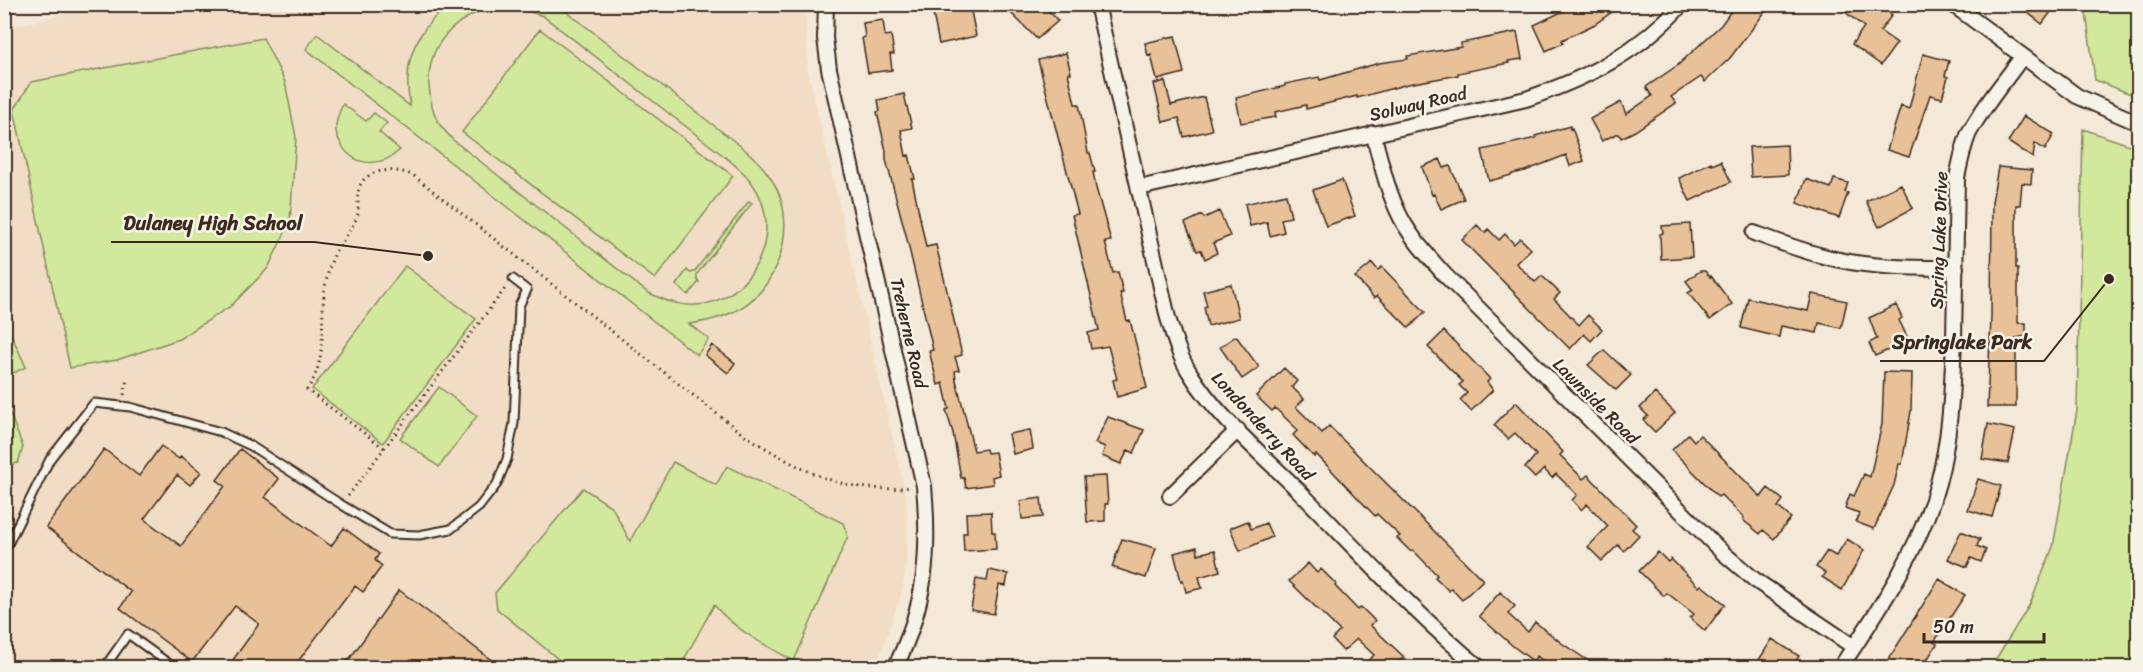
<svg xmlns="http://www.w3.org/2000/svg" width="2143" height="672" font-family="Sriracha,sans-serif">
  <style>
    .built { fill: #f1ddc5 }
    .green { fill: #d2e89d; stroke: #86895e; stroke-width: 1.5; fill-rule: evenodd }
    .building { fill: #e9c199; stroke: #3b2a1e; stroke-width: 1.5 }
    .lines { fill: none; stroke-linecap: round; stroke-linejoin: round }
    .service-casing { stroke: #3b2a1e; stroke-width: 11 }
    .minor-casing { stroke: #3b2a1e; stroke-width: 18 }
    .path { stroke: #3b2a1e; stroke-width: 3; stroke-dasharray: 1.5 4.5; stroke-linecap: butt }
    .service { stroke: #f7f3e8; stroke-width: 7 }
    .minor { stroke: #f7f3e8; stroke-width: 14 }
    .labels { text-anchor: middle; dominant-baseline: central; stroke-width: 5; stroke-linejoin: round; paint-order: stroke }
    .street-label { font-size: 18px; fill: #3b2a1e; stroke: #f7f3e8 }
    .leader { fill: none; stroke: #3b2a1e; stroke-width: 2 }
    .callout-dot { fill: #3b2a1e; stroke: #f7f3e8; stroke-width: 2 }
    .callout-label { font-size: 20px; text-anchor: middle; font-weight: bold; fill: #3b2a1e; stroke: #f7f3e8; stroke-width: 5; stroke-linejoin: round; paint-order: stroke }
  </style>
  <rect width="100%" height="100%" fill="#f4e9d8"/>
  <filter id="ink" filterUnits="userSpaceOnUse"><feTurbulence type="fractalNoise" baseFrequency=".0167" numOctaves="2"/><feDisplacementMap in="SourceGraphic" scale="12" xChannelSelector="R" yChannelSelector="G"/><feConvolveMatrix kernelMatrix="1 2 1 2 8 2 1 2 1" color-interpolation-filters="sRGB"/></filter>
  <g filter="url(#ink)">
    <path class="built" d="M103 4 808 5 806 29 808 70 906 495 908 524 906 568 901 595 880 655 872 667H5L4 29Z"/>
    <path class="green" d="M449 5H558L743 148C759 161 774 178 781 199 793 241 774 293 733 312 719 319 705 322 689 324L709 339 697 355 306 49 317 34 410 106C409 97 407 87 408 78 408 47 426 22 449 5ZM493 7C511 7 526 10 543 16L729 160C737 167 746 174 752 183 784 227 758 293 705 304 683 308 665 301 647 292L453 140C448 134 442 128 438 122 432 111 430 98 429 86 427 43 455 18 493 7Z
      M2085 5H2138V97L2095 80Z
      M540 29 733 176 655 279 462 132Z
      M263 38 285 82 296 137 290 222 268 268 231 306 179 339 117 360 70 368 14 110 31 82Z
      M343 104 366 121 374 113 387 123 379 132 400 150C382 167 354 168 341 144 339 140 336 135 336 131 335 121 339 112 343 104Z
      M2083 129 2138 148V667H1991L2030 604 2053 547 2077 410Z
      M749 201 752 203 697 274V279L699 282 688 295 676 285 687 270 690 273 694 272Z
      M405 266 476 319 383 443 312 389Z
      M5 321 26 367 5 377H4Z
      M439 387 477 416 439 467 400 438Z
      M5 401 23 447 18 463 5 467Z
      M673 462 716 485 727 466 843 523 848 536 794 661C765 645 736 631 714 605L680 667H568L497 609 495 593 583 488 612 507 630 541Z"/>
    <path class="building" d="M1016 4H1043L1058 21 1037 39 1009 11Z
      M1578 4H1623L1595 24 1562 40 1563 43 1546 51 1534 25Z
      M1736 4H1771L1730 58 1705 82 1701 77 1671 97 1676 103 1635 131 1621 138 1619 134H1616L1602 141 1590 119 1621 102 1626 114 1652 96 1646 87 1678 65 1721 25Z
      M1835 4H1878L1892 15 1880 31 1897 43 1881 65 1852 44 1864 27Z
      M2017 4H2057L2042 24Z
      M970 6 976 36 939 44 933 14Z
      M883 20 885 36 891 35 894 54H890L892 70 868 73 862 38 865 37 863 23Z
      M1517 32 1522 59 1508 61 1509 63 1458 73V75L1408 84 1357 98V96L1306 109V105L1275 112 1276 117 1241 123 1236 98 1285 86V84L1319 77 1320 80 1379 63 1408 59 1407 56 1461 47V43Z
      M1175 36 1184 73 1157 80 1151 55 1148 56 1145 43Z
      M1066 53 1071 73H1068L1075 104H1079L1088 153H1090L1095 172H1093L1096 188 1111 241 1105 242 1113 273 1118 272 1123 293H1120L1127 321 1130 320 1147 388 1117 397 1113 380 1117 379 1108 346 1091 349 1088 333 1099 330 1072 215 1078 214 1038 60Z
      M1923 54 1949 61 1945 76 1948 77 1942 98 1930 95 1909 157 1887 150 1901 106 1909 109Z
      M1165 81 1171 105 1204 97 1212 130 1184 137 1179 118 1163 122 1154 84Z
      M904 94 912 128 901 130 906 156 909 155 915 179H912L926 247 936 245 944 278 962 355 955 357 959 370 955 371 956 380 974 451 986 449 987 453 995 452 999 475 992 477 993 484 966 488 964 478H961L953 433 946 410 949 409 943 383 938 385 929 351 933 350 906 235 886 160V151L877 112 880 111 878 100Z
      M2024 116 2054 134 2045 150 2035 143 2033 158 2008 142Z
      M1570 126V129L1572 128 1584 161 1570 166 1566 155 1525 171 1512 174V175L1489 181 1482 150 1536 138 1535 136Z
      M1787 145 1788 175 1751 177 1749 147Z
      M1440 159 1444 168 1450 166 1464 199 1441 209 1434 194 1432 195 1422 167Z
      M1721 161 1731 182 1690 201 1679 178 1711 162 1712 165Z
      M1998 167 2032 170 2031 184 2022 183 2020 205H2016V268H2018V323H2026V336L2016 338V407H1987L1991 318 1992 202Z
      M1806 179 1831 188 1834 179 1848 183 1845 192 1848 193 1839 218 1797 203Z
      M1342 180 1355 216 1326 226 1313 190Z
      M1901 184 1913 208 1879 227 1866 201Z
      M1286 194 1291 217 1281 219 1284 232 1270 236 1267 222 1250 226 1245 204Z
      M1219 211 1230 236 1213 243 1217 253 1205 259 1201 250 1197 251 1185 223 1202 215 1204 218Z
      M1690 224 1692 257 1661 259 1660 234 1663 233 1662 226Z
      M1477 225 1485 233 1488 229 1499 240 1505 234 1514 244 1520 238 1531 249 1516 263 1535 282 1542 276 1560 293 1554 299 1579 325 1588 315 1602 329 1591 341 1584 334 1570 349 1462 240Z
      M1372 263 1378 270 1382 267 1425 312 1409 328 1377 296 1374 298 1355 277Z
      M1700 271H1705L1710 277 1711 276 1732 304 1710 320 1688 293 1693 290 1686 281Z
      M1231 284 1239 318 1208 326 1204 307 1207 306 1203 291Z
      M1812 294 1847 301 1841 328 1819 323 1817 333 1781 326 1779 337 1741 328 1748 298 1808 311Z
      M1896 305 1902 318 1899 320 1909 341 1875 356 1869 343 1877 339 1869 318Z
      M1444 331 1490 379 1487 382 1493 390 1471 411 1460 400 1467 393 1459 385 1463 382 1428 347Z
      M1236 336 1259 367 1242 379 1220 347Z
      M712 345 735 363 728 373 705 355Z
      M1604 350 1631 375 1616 390 1588 365Z
      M1284 368 1297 381 1292 387 1304 399 1296 407 1322 433 1329 426 1483 580 1462 600 1451 588 1449 591 1435 577 1437 575 1413 550 1410 551 1397 538 1400 536 1377 514 1375 516 1316 454 1314 457 1293 435 1298 430 1275 408 1272 411 1256 396Z
      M1884 372 1912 373 1911 411 1902 464H1899L1894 485 1874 529 1856 522 1859 513 1845 508 1850 494 1854 496 1864 474 1870 477 1882 424Z
      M1655 393 1675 413 1655 432 1643 420 1648 416 1640 408Z
      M1516 402 1563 452 1560 455 1583 479 1588 475 1636 525 1632 529 1639 535 1624 551 1618 545 1602 561 1588 547 1608 526 1587 504 1581 510 1572 500 1577 495 1556 474 1552 478 1544 469 1535 478 1525 468 1536 455 1515 433 1508 439 1494 425Z
      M1108 417 1144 430 1134 453 1128 450 1121 464 1102 456 1105 447 1095 443Z
      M1988 424 2015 430 2008 463 1982 459Z
      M1030 430 1033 449 1013 454 1009 434Z
      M1688 434 1694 441 1700 435 1761 497 1768 488 1783 500 1778 507 1791 518 1774 539 1763 530 1760 534 1743 520 1744 518 1721 495 1718 497 1672 450Z
      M161 446 179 459 181 456 201 472 190 485 177 475 144 519 181 546 225 486 217 480 240 449 279 479 265 497 331 546 344 528 379 554 375 560 382 566 363 592 355 586 293 668H227L259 624 235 606 192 662 120 608 131 592 46 527 104 449 139 476Z
      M1106 476 1108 504H1105V521L1087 522 1084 477Z
      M1978 479 2001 486 1992 517 1968 510Z
      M1041 498 1043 517 1022 519 1020 501Z
      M991 512 992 532H995L996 549 964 551 963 533H967L966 513Z
      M1248 521 1251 529 1266 523 1272 537 1240 551 1230 528Z
      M1961 531 1980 539 1977 546 1986 550 1981 562 1971 558 1967 567 1948 559Z
      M1122 539 1156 548 1146 578 1112 567Z
      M1847 539 1864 550 1842 590 1822 577 1825 573 1816 567 1827 551 1836 556Z
      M1197 547 1198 554 1215 550 1220 571 1199 577 1202 588 1186 592 1183 580 1181 581 1174 553Z
      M1658 552 1668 562 1671 559 1699 587 1701 585 1725 604 1705 631 1690 618 1694 614 1667 593 1664 596 1639 571Z
      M1308 563 1317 573 1321 569 1336 584 1335 586 1358 610 1361 607 1375 621 1370 625 1404 657 1393 668H1362L1374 655 1357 639 1343 651 1332 639 1340 631 1289 581Z
      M989 570 1008 574 1006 586 999 585 994 614 971 610 976 579 987 581Z
      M1939 579 1965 595 1934 642 1937 644 1922 668H1883Z
      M399 590 502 668H343Z
      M1500 592 1515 606 1508 614 1528 632 1535 622 1563 644 1599 668H1552L1537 656 1533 661 1514 647 1479 616Z
      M1772 639 1799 656 1792 668H1754Z"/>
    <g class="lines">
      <g class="service-casing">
        <path id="service" d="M4 552 50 459 94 403 130 407 221 432 251 446 342 505 390 534 419 535 451 529 479 507 497 484 507 459 514 423 519 306 527 290 513 279
          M104 668 128 634 168 663 171 668"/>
      </g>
      <g class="minor-casing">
        <path id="minor" d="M826 4 825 38 829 69 924 486C930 555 926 604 895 668
          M1097 4 1168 318C1174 337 1179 356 1190 373 1216 416 1265 457 1301 493 1359 552 1416 615 1480 668
          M1952 4 2077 96 2138 123
          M1373 133C1381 162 1387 191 1401 218 1412 239 1429 257 1444 274L1722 552 1755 580 1854 647
          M1139 188 1526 99C1587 78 1638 53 1682 4
          M1754 233C1781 243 1807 253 1835 259 1875 268 1915 268 1956 268
          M1170 496 1238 430
          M1840 668C1878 611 1920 550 1938 483 1951 435 1952 387 1954 338 1955 285 1956 231 1957 178 1960 163 1963 147 1969 133 1983 106 2005 81 2022 57"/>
      </g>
      <path class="path" d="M124 395 127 378
        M384 448 307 390C331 356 317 316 327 278 329 269 331 260 336 252 343 239 351 231 357 217 360 208 356 198 359 189 365 166 398 168 414 176L740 432C797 468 841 496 911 487
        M348 496 507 286"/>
      <use href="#service" class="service"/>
      <use href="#minor" class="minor"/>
    </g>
  </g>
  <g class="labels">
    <g class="street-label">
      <text transform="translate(1418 104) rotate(-13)">Solway Road</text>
      <text transform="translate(1939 240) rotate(-88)">Spring Lake Drive</text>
      <text transform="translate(909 333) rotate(77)">Treherne Road</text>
      <text transform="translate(1596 401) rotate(45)">Lawnside Road</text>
      <text transform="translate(1263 426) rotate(47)">Londonderry Road</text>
    </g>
  </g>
  <path class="leader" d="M428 256L314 242H111M2109 279L2044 361H1880"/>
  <g class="callout-dot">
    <circle cx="428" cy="256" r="6"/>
    <circle cx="2109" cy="279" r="6"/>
  </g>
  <g class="callout-label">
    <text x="213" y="230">Dulaney High School</text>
    <text x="1962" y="349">Springlake Park</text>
  </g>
  <rect width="2143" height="672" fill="none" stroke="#f7f3e8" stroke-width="24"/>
  <rect x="12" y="12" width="2119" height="648" fill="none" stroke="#3b2a1e" stroke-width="2" filter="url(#ink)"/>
  <path d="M1924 633v9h120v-9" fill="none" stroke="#3b2a1e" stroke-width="3"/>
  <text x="1933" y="633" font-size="18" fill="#3b2a1e" stroke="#f7f3e8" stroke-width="4.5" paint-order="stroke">50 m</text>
</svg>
